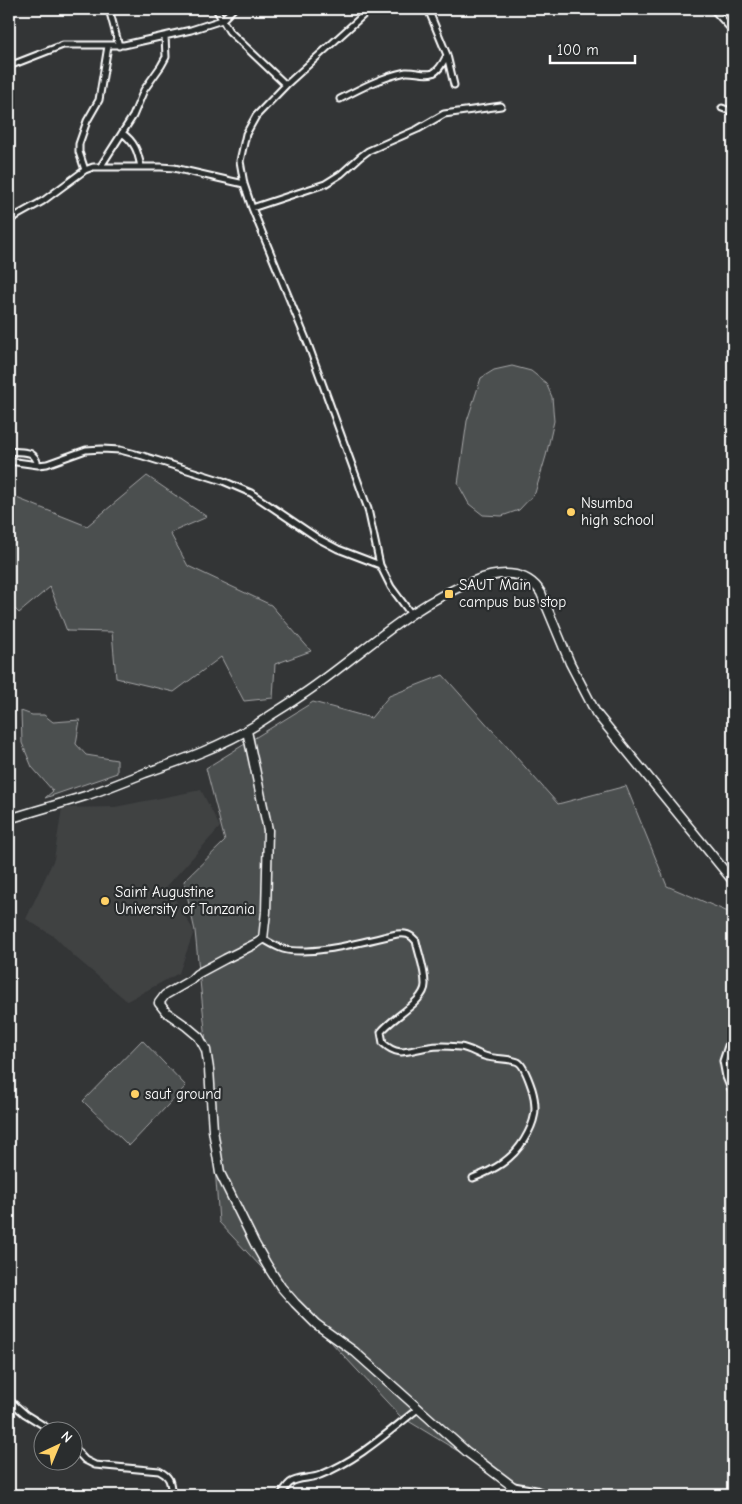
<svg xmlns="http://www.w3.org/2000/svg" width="742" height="1504" font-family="'Comic Neue',sans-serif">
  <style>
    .built { fill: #404243 }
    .green { fill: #4c4f50; stroke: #a6a7a8 }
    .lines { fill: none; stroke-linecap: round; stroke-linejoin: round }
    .street-casing { stroke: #fff; stroke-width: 9 }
    .secondary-casing { stroke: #fff; stroke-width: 11 }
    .street { stroke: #2a2d2e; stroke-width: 5 }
    .secondary { stroke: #2a2d2e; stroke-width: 8 }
    .poi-dot { fill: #ffd166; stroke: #2a2d2e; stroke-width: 2 }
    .labels { text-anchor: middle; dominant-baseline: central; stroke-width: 4.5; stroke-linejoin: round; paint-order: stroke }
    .poi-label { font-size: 15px; fill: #fff; stroke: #2a2d2e; text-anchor: start }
  </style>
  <rect width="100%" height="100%" fill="#333536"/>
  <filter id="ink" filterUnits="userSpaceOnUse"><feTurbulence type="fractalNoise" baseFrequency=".02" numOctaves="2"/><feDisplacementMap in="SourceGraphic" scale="10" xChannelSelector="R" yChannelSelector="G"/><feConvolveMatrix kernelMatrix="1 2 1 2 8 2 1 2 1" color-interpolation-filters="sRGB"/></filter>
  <g filter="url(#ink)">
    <path class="built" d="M201 790 220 827 167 886 194 931 179 973 127 1001 74 956 55 937 26 919 54 859 62 808 115 807Z"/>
    <path class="green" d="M512 366 531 371 546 383 552 397 554 421 546 456 535 493 519 510 502 516 483 515 469 504 458 484 467 421 481 378 494 370Z
      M147 476 207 517 170 533 188 566 271 605 311 651 275 664 273 698 244 701 221 657 174 692 116 678 112 632 67 631 50 587 19 613 9 603V495L87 526Z
      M443 675 558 804 626 786 667 886 733 914V1481L723 1495H526L509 1482 400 1416 219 1222 205 1030 195 931 184 881 225 841 206 768 313 702 371 718 389 696Z
      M21 711 32 715H44L53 722 80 720 76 744 86 755 117 760V773L45 798 53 791 32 767 22 743Z
      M142 1040 186 1086 129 1146 83 1101Z"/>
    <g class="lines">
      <g class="street-casing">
        <path id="street" d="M109 9 119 46
          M216 9 229 31 286 85
          M370 9 286 85 256 116 246 134 240 161 244 184 252 208 308 344 368 509 380 565 391 587 411 614
          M713 9 733 31
          M447 55 454 85
          M9 66 63 45H124L191 30 222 20 233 9
          M340 99C361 88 382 77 406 72 414 71 425 76 433 73 440 70 444 61 447 55L428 9
          M722 108 733 112
          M122 133C135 142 138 152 141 167
          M101 166 133 116 144 90 161 66 166 57 165 36
          M85 170 79 152V144L87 121 99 100 108 46
          M252 208 325 184 341 174 360 157 368 151 418 129 444 114 501 106
          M9 220 43 201 85 170 93 167H161L174 168 244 184
          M9 451C22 453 34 448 38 465
          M9 461 38 465 47 464 86 450 102 449 120 450 143 456 223 481 251 493 319 539 338 549 380 565
          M263 939C270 943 276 947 283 949 312 957 368 940 397 934 406 933 410 934 416 941 419 955 425 970 425 984 426 1001 391 1018 381 1032L383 1043C400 1059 410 1049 429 1047 439 1045 449 1046 460 1047 470 1048 478 1055 488 1057 496 1059 513 1059 518 1062 524 1065 530 1083 532 1089 538 1109 535 1122 524 1140 512 1160 494 1170 473 1178
          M733 1035 730 1040 723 1061 726 1077 733 1094
          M9 1400 25 1414 54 1432
          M72 1446 85 1460 95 1465 159 1471C171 1477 170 1482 172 1495
          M514 1486 536 1490 548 1495
          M281 1495C284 1491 286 1486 290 1483 297 1477 311 1479 320 1475 358 1460 387 1433 419 1408"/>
      </g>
      <g class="secondary-casing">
        <path id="secondary" d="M247 731 268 830 266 912 263 939 257 943 225 959 197 974 191 980 165 995 159 1003 166 1012 186 1026 199 1037 206 1050 209 1069 213 1130 220 1173 255 1244 267 1265 281 1287 295 1303 316 1324 355 1352 467 1452 524 1495
          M9 819C34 811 60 804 85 796 105 789 125 781 145 773 183 760 222 746 256 725 277 711 299 698 319 683 369 647 415 603 474 581 497 572 526 568 541 593L570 663 596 713 733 881"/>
      </g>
      <use href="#street" class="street"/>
      <use href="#secondary" class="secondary"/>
    </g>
  </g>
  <g class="poi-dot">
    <circle cx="571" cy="512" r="5"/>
    <rect x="444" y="589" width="10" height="10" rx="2.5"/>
    <circle cx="105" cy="901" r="5"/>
    <circle cx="135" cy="1094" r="5"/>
  </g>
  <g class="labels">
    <g class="poi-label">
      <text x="581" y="503">Nsumba<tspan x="581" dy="17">high school</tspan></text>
      <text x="459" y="585">SAUT Main<tspan x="459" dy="17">campus bus stop</tspan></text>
      <text x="115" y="892">Saint Augustine<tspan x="115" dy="17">University of Tanzania</tspan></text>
      <text x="145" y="1094">saut ground</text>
    </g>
  </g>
  <rect width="742" height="1504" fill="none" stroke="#2a2d2e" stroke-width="30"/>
  <rect x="15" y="15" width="712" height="1474" fill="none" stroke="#fff" stroke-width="2" filter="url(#ink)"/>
  <g transform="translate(58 1446) rotate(44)"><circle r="24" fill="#2a2d2e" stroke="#7f8182"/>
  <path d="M0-4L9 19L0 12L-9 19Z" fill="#ffd166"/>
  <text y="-8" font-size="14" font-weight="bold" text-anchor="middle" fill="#ffffff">N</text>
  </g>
  <path d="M550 55v8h85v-8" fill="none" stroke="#ffffff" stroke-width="2.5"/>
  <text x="557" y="55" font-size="15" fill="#ffffff" stroke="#2a2d2e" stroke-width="4" paint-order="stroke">100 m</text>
</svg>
